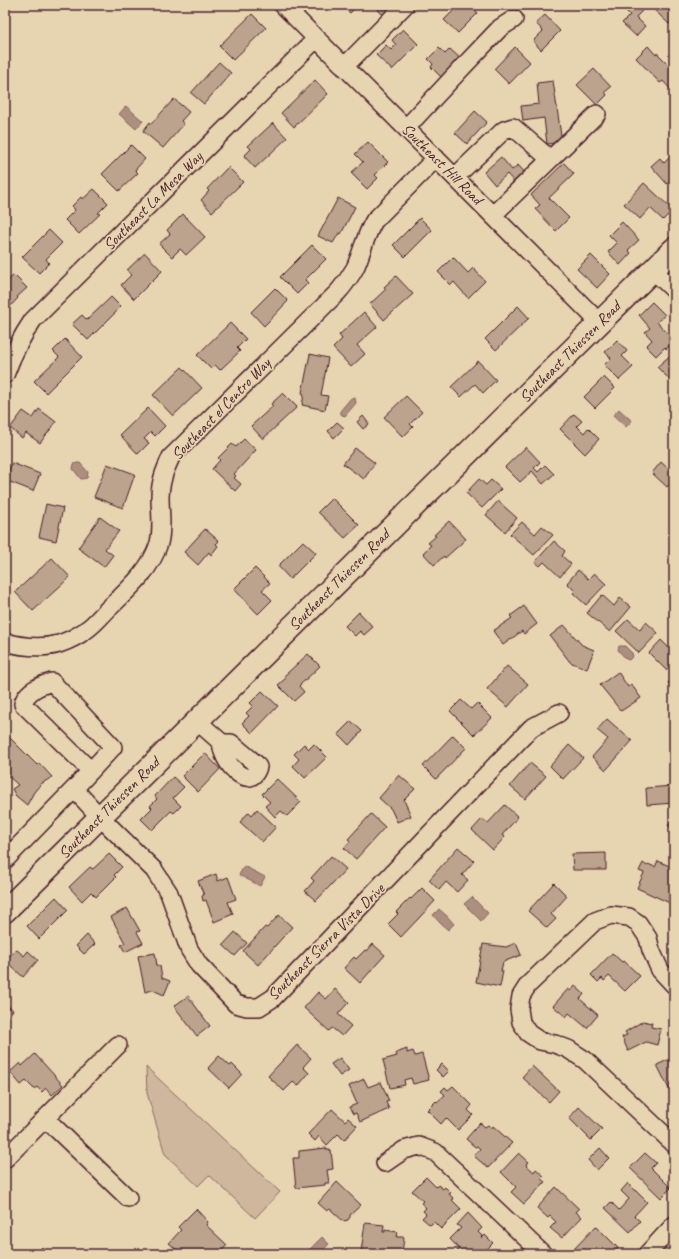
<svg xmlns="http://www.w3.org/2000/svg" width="679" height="1259" font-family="Caveat,sans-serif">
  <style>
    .green { fill: #ceb79c; stroke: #8c6b64 }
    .water { fill: #ac8f7f; stroke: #85625d }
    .building { fill: #bba38d; stroke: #4a1f2b }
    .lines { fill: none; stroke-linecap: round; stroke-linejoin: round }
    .minor-casing { stroke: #4a1f2b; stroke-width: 20 }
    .major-casing { stroke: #4a1f2b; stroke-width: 25 }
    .minor { stroke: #e7d5b2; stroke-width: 17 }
    .major { stroke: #e7d5b2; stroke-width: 22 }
    .labels { text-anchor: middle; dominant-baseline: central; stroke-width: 3.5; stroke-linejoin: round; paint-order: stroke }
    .street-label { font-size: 16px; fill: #4a1f2b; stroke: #e7d5b2 }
  </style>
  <rect width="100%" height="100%" fill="#e7d5b2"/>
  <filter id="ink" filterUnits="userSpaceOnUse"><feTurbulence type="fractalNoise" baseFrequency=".025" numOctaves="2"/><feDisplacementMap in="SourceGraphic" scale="8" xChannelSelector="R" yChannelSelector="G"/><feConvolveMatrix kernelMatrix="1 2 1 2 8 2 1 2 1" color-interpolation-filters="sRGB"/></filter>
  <g filter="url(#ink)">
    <path class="green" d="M146 1067 280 1192 255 1218 209 1175 198 1186 165 1154 147 1093Z"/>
    <path class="water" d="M126 106 143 121 136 129 119 114Z
      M351 398H355L356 403 345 416 342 415 340 413V411Z
      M619 409 632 421 626 427 613 415Z
      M77 463H80L88 472 87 478 81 479 73 469 74 464Z
      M619 646H625L632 653 633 656 629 660 626 659 618 650Z
      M244 866 265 877 260 886 239 875Z
      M472 897 488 913 481 921 464 904Z
      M439 909 447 916 454 924 448 930 440 923 433 915Z
      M322 1237 329 1244 319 1254H312L308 1251Z"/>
    <path class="building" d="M341 5H358L350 13Z
      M382 5H403L388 20 378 10Z
      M459 5H470L478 13 458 33 444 20Z
      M627 5H636L642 11 636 17 645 26 636 36 622 23 630 15 624 9Z
      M649 5H673L670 7 674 11V20L669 24Z
      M252 14 266 28 233 60 219 46Z
      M545 15 560 31 541 50 533 41 543 31 536 23Z
      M403 29 418 44 392 70 376 55 386 45 391 50 396 45 392 40Z
      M648 46 656 55 657 53 674 70V91L673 92 663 81 660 83 636 58Z
      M515 47 530 62 509 84 494 69Z
      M439 48 445 54 450 49 462 60 443 79 431 67 433 64 428 59Z
      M219 62 231 73 204 104 191 93Z
      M594 69 611 87 605 92 607 95 597 105 577 85Z
      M315 80 328 94 294 127 281 113Z
      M553 81 562 142 547 144 544 118 523 121 521 106 539 104 537 83Z
      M174 99 189 112 181 121 184 124 163 148 143 131 150 122 151 124Z
      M475 111 487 122 467 144 455 133Z
      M273 123 287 138 255 168 244 156 251 149 248 146Z
      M368 142 388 162 375 175 378 178 367 189 351 173 363 162 355 154Z
      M131 145 145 159 135 170 138 173 119 191 102 174Z
      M674 153V177L667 184 651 166 660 158 664 163Z
      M501 157 512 170 518 165 529 177 518 186 507 174 495 185 484 172Z
      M564 163 574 174 549 198 569 218 556 231 535 209 540 205 531 195Z
      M228 167 243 182 212 212 201 200 209 191 207 189Z
      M644 183 673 210 663 220 650 208 640 219 624 204Z
      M94 189 108 203 98 213 100 214 79 234 65 220 75 210 72 206 81 197 83 199Z
      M338 198 355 207 341 234 339 233 333 243 318 236Z
      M183 214 205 237 186 255 180 249 172 257 159 244 170 234 167 230Z
      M420 218 432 230 405 257 393 245Z
      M622 222 639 240 628 250 631 253 620 265 608 252 617 243 609 235Z
      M49 230 62 243 46 259 49 263 39 273 22 257Z
      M312 245 326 259 305 280 308 283 297 294 280 277Z
      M145 253 162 271 134 299 121 285 131 275 127 270Z
      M591 255 610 274 597 288 577 269Z
      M453 257 468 273 473 268 485 281 468 298 454 282 451 285 438 272Z
      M14 275 27 288 17 297 18 298 5 312V283Z
      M396 276 413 294 384 320 370 304 386 289 384 287Z
      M275 288 288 301 264 326 251 312Z
      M111 297 121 307 88 340 72 324 82 315 87 320Z
      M652 302 665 315 657 322 674 340V341L666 349 665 347 656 356 646 346 652 340 645 332 650 328 639 315Z
      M518 306 529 318 496 350 485 339Z
      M364 312 377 327 357 345 365 354 351 367 333 348 342 339 339 335Z
      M230 323 246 339 237 348 240 351 220 370 215 365 211 369 197 355Z
      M65 339 82 357 46 393 34 381 59 357 53 351Z
      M617 340 627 351 622 356 633 367 619 380 604 365 611 358 605 352Z
      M674 352V377L670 380 657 367Z
      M310 354 328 358 321 395 328 396 325 410 302 405 304 394 302 393Z
      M478 361 496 380 483 393 475 384 461 397 451 387Z
      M182 367 202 388 173 416 153 395Z
      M604 377 615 388 595 408 584 397Z
      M283 393 297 407 263 439 251 426 273 406 271 404Z
      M406 396 422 412 410 424 413 427 403 437 384 417Z
      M148 408 165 426 155 436 151 432 144 439 149 443 138 454 120 435Z
      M39 409 56 422 40 443 26 433 22 438 10 428 23 411 33 418Z
      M574 414 582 421 577 426 584 433 588 428 599 439 585 454 560 429Z
      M363 416 369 424 363 429 357 422Z
      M337 422 344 428 334 438 328 431Z
      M244 439 256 450 234 474 236 476 234 478 241 484 235 491 212 469 220 460 218 458 232 444 236 447Z
      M526 447 540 462 534 468 538 472 545 465 554 474 543 484 532 471 520 482 505 467Z
      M355 448 375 463 364 479 343 464Z
      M661 462 674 474V480L667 487 652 473Z
      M12 463 40 474 33 491 5 480Z
      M107 464 135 474 123 508 94 497Z
      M479 479 486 485 491 480 501 489 482 508 466 493Z
      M332 498 359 525 345 538 318 512Z
      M498 501 517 518 505 532 486 515Z
      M46 504 63 508 56 541 39 537Z
      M100 517 119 531 105 549 113 555 104 567 78 548Z
      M449 521 466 539 445 558 444 556 434 565 423 553 431 545 428 543 436 536 434 535Z
      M522 522 535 534 542 526 553 535 534 555 510 534Z
      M205 529 219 541 216 544 218 546 211 555 209 552 198 565 184 552Z
      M303 541 316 553 290 579 278 566Z
      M554 541 565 551 562 556 571 564 560 577 544 562 540 566 535 562Z
      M52 558 70 577 33 611 15 592Z
      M255 568 270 583 262 590 272 600 258 614 234 589Z
      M578 570 588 579 594 573 606 584 586 605 573 593 575 591 567 583Z
      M602 595 614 606 620 598 631 607 610 632 587 613Z
      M524 606 537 624 524 634 522 631 503 645 493 631 512 618 510 616Z
      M359 612 373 627 364 635 360 631 355 636 345 626Z
      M628 619 640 630 646 622 658 633 639 653 616 631Z
      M564 625 582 645 594 650 587 669 570 662 550 636Z
      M661 640 674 653V662L666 670 649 653Z
      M308 654 320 666 299 686 304 692 294 701 278 685 286 678 284 676Z
      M507 666 528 684 508 707 487 689Z
      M618 672 628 687 631 684 641 698 621 711 600 685Z
      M674 676V689L668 683Z
      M262 691 278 706 252 733 242 723 249 716 246 713 253 706 250 703Z
      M461 700 471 709 477 703 492 718 474 735 450 711Z
      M607 719 632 741 606 770 592 757 608 739 597 730Z
      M351 721 362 731 349 745 338 734Z
      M5 733 37 765 39 763 52 777 41 784 34 792 27 805 16 796 12 789 18 785 5 773Z
      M453 735 466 748 436 779 423 766Z
      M674 735V747L670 745Z
      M304 744 309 749 314 744 327 757 305 778 293 766 299 759 294 754Z
      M569 745 583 758 563 779 550 766Z
      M205 753 220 769 198 792 182 776Z
      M530 763 546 776 525 799 510 786Z
      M399 775 415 789 404 800 411 816 397 822 391 809 379 798Z
      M173 777 184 787 173 798 181 806 174 813 171 811 152 830 141 819 152 808 150 806 157 799 155 796Z
      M277 779 301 802 287 816 281 811 275 817 265 806 270 802 262 794Z
      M674 786V803L647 805 646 788Z
      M505 805 518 817 502 835 505 837 493 850 472 830 482 819 488 823Z
      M257 809 276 827 262 842 240 822 249 812 252 815Z
      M371 814 385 827 356 859 344 848 350 841 348 839Z
      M674 819V831L668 825Z
      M458 847 474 861 462 875 468 880 457 892 446 882 439 890 429 880Z
      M606 853V870H573L572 854Z
      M109 854 122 867 114 875 116 877 96 897 91 892 82 901 69 887 90 867 93 869Z
      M331 856 346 869 316 901 305 891 314 881 311 878Z
      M658 861 674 868V905L637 888 644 873 639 871 643 863 647 866 648 864 655 867Z
      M216 874 218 881 228 877 236 899 228 902 233 914 214 922 206 900 203 901 202 896 204 895 198 881Z
      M554 883 567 896 551 914 556 919 547 928 528 911Z
      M422 888 435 901 401 937 388 924 398 914 396 912 410 898 411 899Z
      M56 897 68 910 39 939 27 926Z
      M127 908 140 931 137 932 143 943 125 952 121 945 125 943 111 917Z
      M279 915 292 927 258 965 243 951 265 927 267 928Z
      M235 932 247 943 235 956 223 945Z
      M87 935 95 944 84 954 76 946Z
      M516 943 521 955 503 962 501 971H503L500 987 476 982 483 944 506 947Z
      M373 944 385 955 360 983 344 968 354 957 356 959 365 950 367 951Z
      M16 949 24 956 28 951 38 960 23 977 12 967 5 975V954L9 957Z
      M155 953 157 966H160L162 978 170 981 164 995 153 990 145 992 138 956Z
      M612 953 622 962 624 961 640 976 625 991 609 976 604 981 602 978 598 982 591 975Z
      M575 986 584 994 580 999 598 1015 587 1028 569 1013 566 1017 553 1006 568 989 571 991Z
      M335 989 349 1002 338 1014 351 1026 342 1036 332 1028 329 1031 304 1008 318 992 326 999Z
      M188 996 210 1026 197 1036 174 1006Z
      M5 1004 13 1010 5 1020Z
      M643 1021 652 1023 651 1027 661 1029 657 1045 646 1042 628 1051 622 1037 627 1035 625 1032Z
      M297 1045 311 1058 303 1067 309 1073 298 1086 293 1082 284 1091 268 1076Z
      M407 1049V1053L413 1051 415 1056 422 1054 429 1080 413 1084 411 1078 404 1080 405 1085 390 1088 383 1060 397 1056 396 1053Z
      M35 1054 63 1085 52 1095 46 1088 42 1092 37 1087 34 1089 26 1081 21 1085 10 1072 20 1063 22 1066Z
      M219 1056 230 1066 232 1064 242 1074 229 1088 208 1068Z
      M340 1058 349 1070 340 1076 331 1064Z
      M670 1059 674 1068V1099L657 1065Z
      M442 1064 449 1071 443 1077 436 1070Z
      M532 1066 559 1091 549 1102 522 1077Z
      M364 1079 368 1087 381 1082 389 1101 386 1102 389 1109 360 1122 356 1113 353 1114 349 1107 357 1104 349 1086Z
      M453 1086 472 1105 468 1110 473 1115 458 1130 446 1118 441 1124 427 1110 436 1101 437 1102 445 1095 441 1091 445 1087 448 1090Z
      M579 1107 602 1129 591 1140 569 1118Z
      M332 1109 345 1121 348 1118 357 1126 344 1140 338 1134 327 1145 319 1136 315 1141 308 1134Z
      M480 1123 485 1127 488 1125 492 1128 493 1126 512 1143 488 1168 474 1156 480 1149 477 1146 475 1147 466 1139Z
      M326 1148 327 1150H331L333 1169 327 1170 329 1183H325V1185L296 1188 293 1158H299V1151Z
      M600 1148 609 1158 597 1170 588 1160Z
      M519 1153 529 1162 526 1165 534 1172 536 1169 544 1176 541 1179 545 1182 524 1204 511 1192 516 1187 501 1172Z
      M645 1153 656 1163 651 1168 671 1188 661 1198 630 1168Z
      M426 1177 436 1187 438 1185 443 1189 445 1187 451 1193 449 1194 454 1199 452 1200 461 1209 441 1229 434 1222 430 1225 422 1218 426 1214 423 1211 426 1208 421 1203 423 1201 412 1191Z
      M337 1182 361 1205 350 1215V1217L348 1220 343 1221 330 1209 327 1211 318 1203Z
      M628 1183 647 1202 634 1216 640 1221 630 1232 605 1208 611 1202 619 1210 629 1199 621 1191Z
      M556 1187 579 1209 576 1212 582 1217 562 1238 550 1228 556 1222 550 1216 548 1218 537 1208Z
      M196 1209 208 1222 206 1225 227 1245 219 1254H181L169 1243 181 1230 178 1227Z
      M468 1213 482 1228 478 1232 482 1236 481 1237 482 1238 485 1235 493 1243 482 1254H454L459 1249 450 1239 461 1228 457 1225Z
      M365 1223 384 1225 383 1232H385V1230L398 1232 397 1237H404L402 1254H376L361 1252Z
      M596 1226 618 1248 613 1254H579L574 1249Z
      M42 1247 49 1254H36Z
      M492 1249H497L500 1251V1254H488Z"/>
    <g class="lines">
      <g class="minor-casing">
        <path id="minor" d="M283 5 600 323
          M344 67 405 5
          M406 128 459 71 500 28 514 19
          M455 177 504 130 513 127 550 159
          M493 215 597 114
          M653 270 674 290
          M5 375C13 353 20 339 33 320L317 38
          M5 642C23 647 41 649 59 644 68 641 78 636 86 630 94 625 101 616 108 609 128 590 151 570 159 543 163 528 160 512 160 497 160 482 165 470 171 457L338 292C345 284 350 277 355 268 362 253 365 236 374 221L436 158
          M197 721 222 743H231L256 764 258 767C249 795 219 758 222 743
          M91 771 23 704C26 691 41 685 52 682L113 747 74 789 100 817 154 870 169 893 189 949 199 965 236 1004 247 1007H259L273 998 531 728 559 713
          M5 860 74 789
          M674 985 660 970 651 950 648 938 638 923 629 917 611 915 595 921 528 985 521 996 519 1009 521 1022 528 1033 540 1041 555 1044 568 1049 585 1060 674 1144
          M46 1119 128 1198
          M5 1159 118 1045
          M385 1163 404 1150 419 1146 435 1152 543 1254
          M647 1254 674 1225"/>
      </g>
      <g class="major-casing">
        <path id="major" d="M5 911 674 249"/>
      </g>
      <use href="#minor" class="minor"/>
      <use href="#major" class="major"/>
    </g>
  </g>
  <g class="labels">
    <g class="street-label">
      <text transform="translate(442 164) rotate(45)">Southeast Hill Road</text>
      <text transform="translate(153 201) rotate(-45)">Southeast La Mesa Way</text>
      <text transform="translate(570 352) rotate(-45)">Southeast Thiessen Road</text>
      <text transform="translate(221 409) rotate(-46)">Southeast el Centro Way</text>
      <text transform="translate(339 580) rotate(-45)">Southeast Thiessen Road</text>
      <text transform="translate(109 808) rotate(-45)">Southeast Thiessen Road</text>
      <text transform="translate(326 942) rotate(-45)">Southeast Sierra Vista Drive</text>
    </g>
  </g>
  <rect width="679" height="1259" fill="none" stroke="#e7d5b2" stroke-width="20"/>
  <rect x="10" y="10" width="659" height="1239" fill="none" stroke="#4a1f2b" stroke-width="1.5" filter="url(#ink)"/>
</svg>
